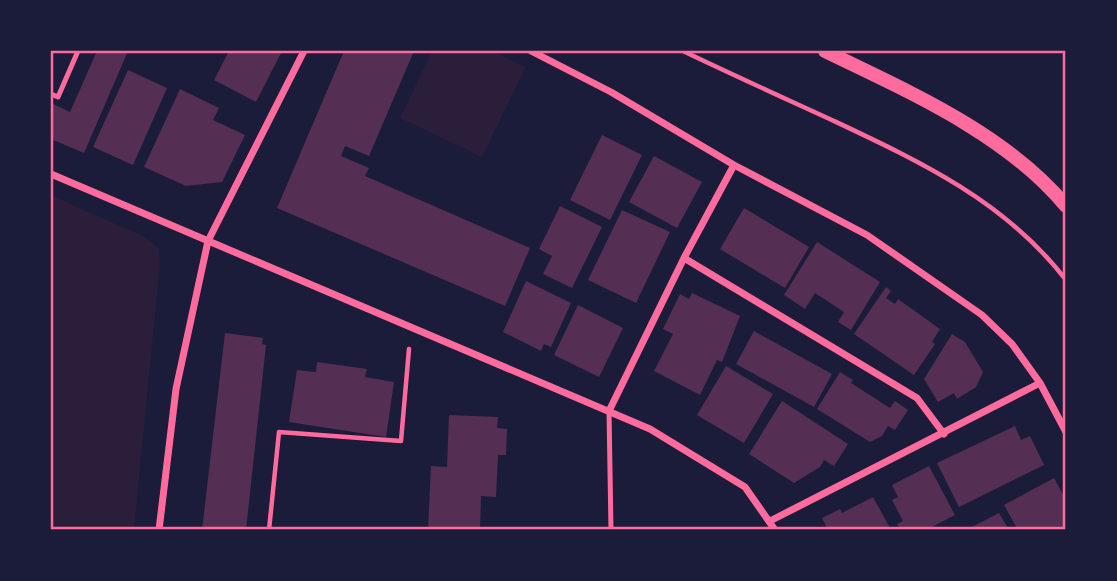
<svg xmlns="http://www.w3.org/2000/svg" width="1117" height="581" font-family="Helvetica,sans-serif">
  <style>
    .green { fill: #2a1e3b }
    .building { fill: #542f53 }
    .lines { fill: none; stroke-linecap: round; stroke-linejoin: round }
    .path { stroke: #ff6b9d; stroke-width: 4.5 }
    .service { stroke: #ff6b9d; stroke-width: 5 }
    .minor { stroke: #ff6b9d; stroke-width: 7 }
    .secondary { stroke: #ff6b9d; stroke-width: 14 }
    .neatline { fill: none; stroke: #ff6b9d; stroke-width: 2.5 }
  </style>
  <rect width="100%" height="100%" fill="#1b1b3a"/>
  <path class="green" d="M432 51H492L526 67 482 157 400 118Z
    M51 195 145 237 159 249 160 264 134 530H51Z"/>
  <path class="building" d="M97 51H128L84 153 51 139V103L70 112Z
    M229 51H282L256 102 214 80Z
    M344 51H414L369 156 345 146 341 156 369 168 365 176 530 248 505 306 277 208Z
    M128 70 167 88 133 165 93 147Z
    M180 89 219 108 213 120 245 135 222 182 186 186 144 167Z
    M602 135 642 155 610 220 570 200Z
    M654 156 702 182 677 228 629 202Z
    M560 206 602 227 572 288 543 274 552 256 539 249Z
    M744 208 809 247 785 288 720 249Z
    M622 210 670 232 636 303 588 280Z
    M817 242 880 282 851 330 838 322 844 312 815 293 805 309 784 295Z
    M526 281 571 303 551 347 544 344 541 351 503 332Z
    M886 287 891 291 886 298 895 304 898 299 940 329 932 342 935 344 914 375 854 334Z
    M692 293 740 316 722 362 717 360 700 395 654 371 673 334 663 329 680 294 689 299Z
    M578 305 623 328 599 377 554 355Z
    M754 331 832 374 814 407 736 364Z
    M225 333 263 338 262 344 266 345 246 530H202Z
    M952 334 965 342 983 372 976 387 957 399 954 393 938 402 924 379Z
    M317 362 367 369 365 377 394 382 386 437 289 422 297 370 316 372Z
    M726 366 773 394 744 443 697 415Z
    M840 372 853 380 851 383 890 408 895 401 908 410 895 430 888 426 882 436 870 442 817 409Z
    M782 401 848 444 834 466 824 460 820 467 794 483 749 454Z
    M449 415 498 417 497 428 507 429 506 455H498L496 497 481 496 480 530H428L431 466 447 467Z
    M1015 426 1021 440 1030 436 1044 465 959 507 937 463Z
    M929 466 955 515 926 530H901L897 524 903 521 892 500 898 497 892 485Z
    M1054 478 1066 500V530H1018L1004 505Z
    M873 497 891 530H828L822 518 840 509 842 513Z
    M999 513 1009 530H966Z"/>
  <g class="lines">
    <path class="path" d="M683 51C733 75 784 98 834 121 921 162 1006 202 1066 280
      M269 530 279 432 401 441 409 349"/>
    <path class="service" d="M51 94 58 97 78 51
      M609 411 611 530"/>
    <path class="minor" d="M531 51 611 92 734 165 867 235 982 315 1012 344 1040 383 1066 432
      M51 174 650 429 745 487 775 530
      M684 258 917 398 944 434
      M609 411 684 258 734 165
      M770 521 1040 383
      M159 530 176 389 208 241 304 51"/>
    <path class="secondary" d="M825 51C909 92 1005 133 1066 206"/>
  </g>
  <rect width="1117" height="581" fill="none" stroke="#1b1b3a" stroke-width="105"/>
  <rect x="52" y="52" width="1012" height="476" class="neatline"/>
</svg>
